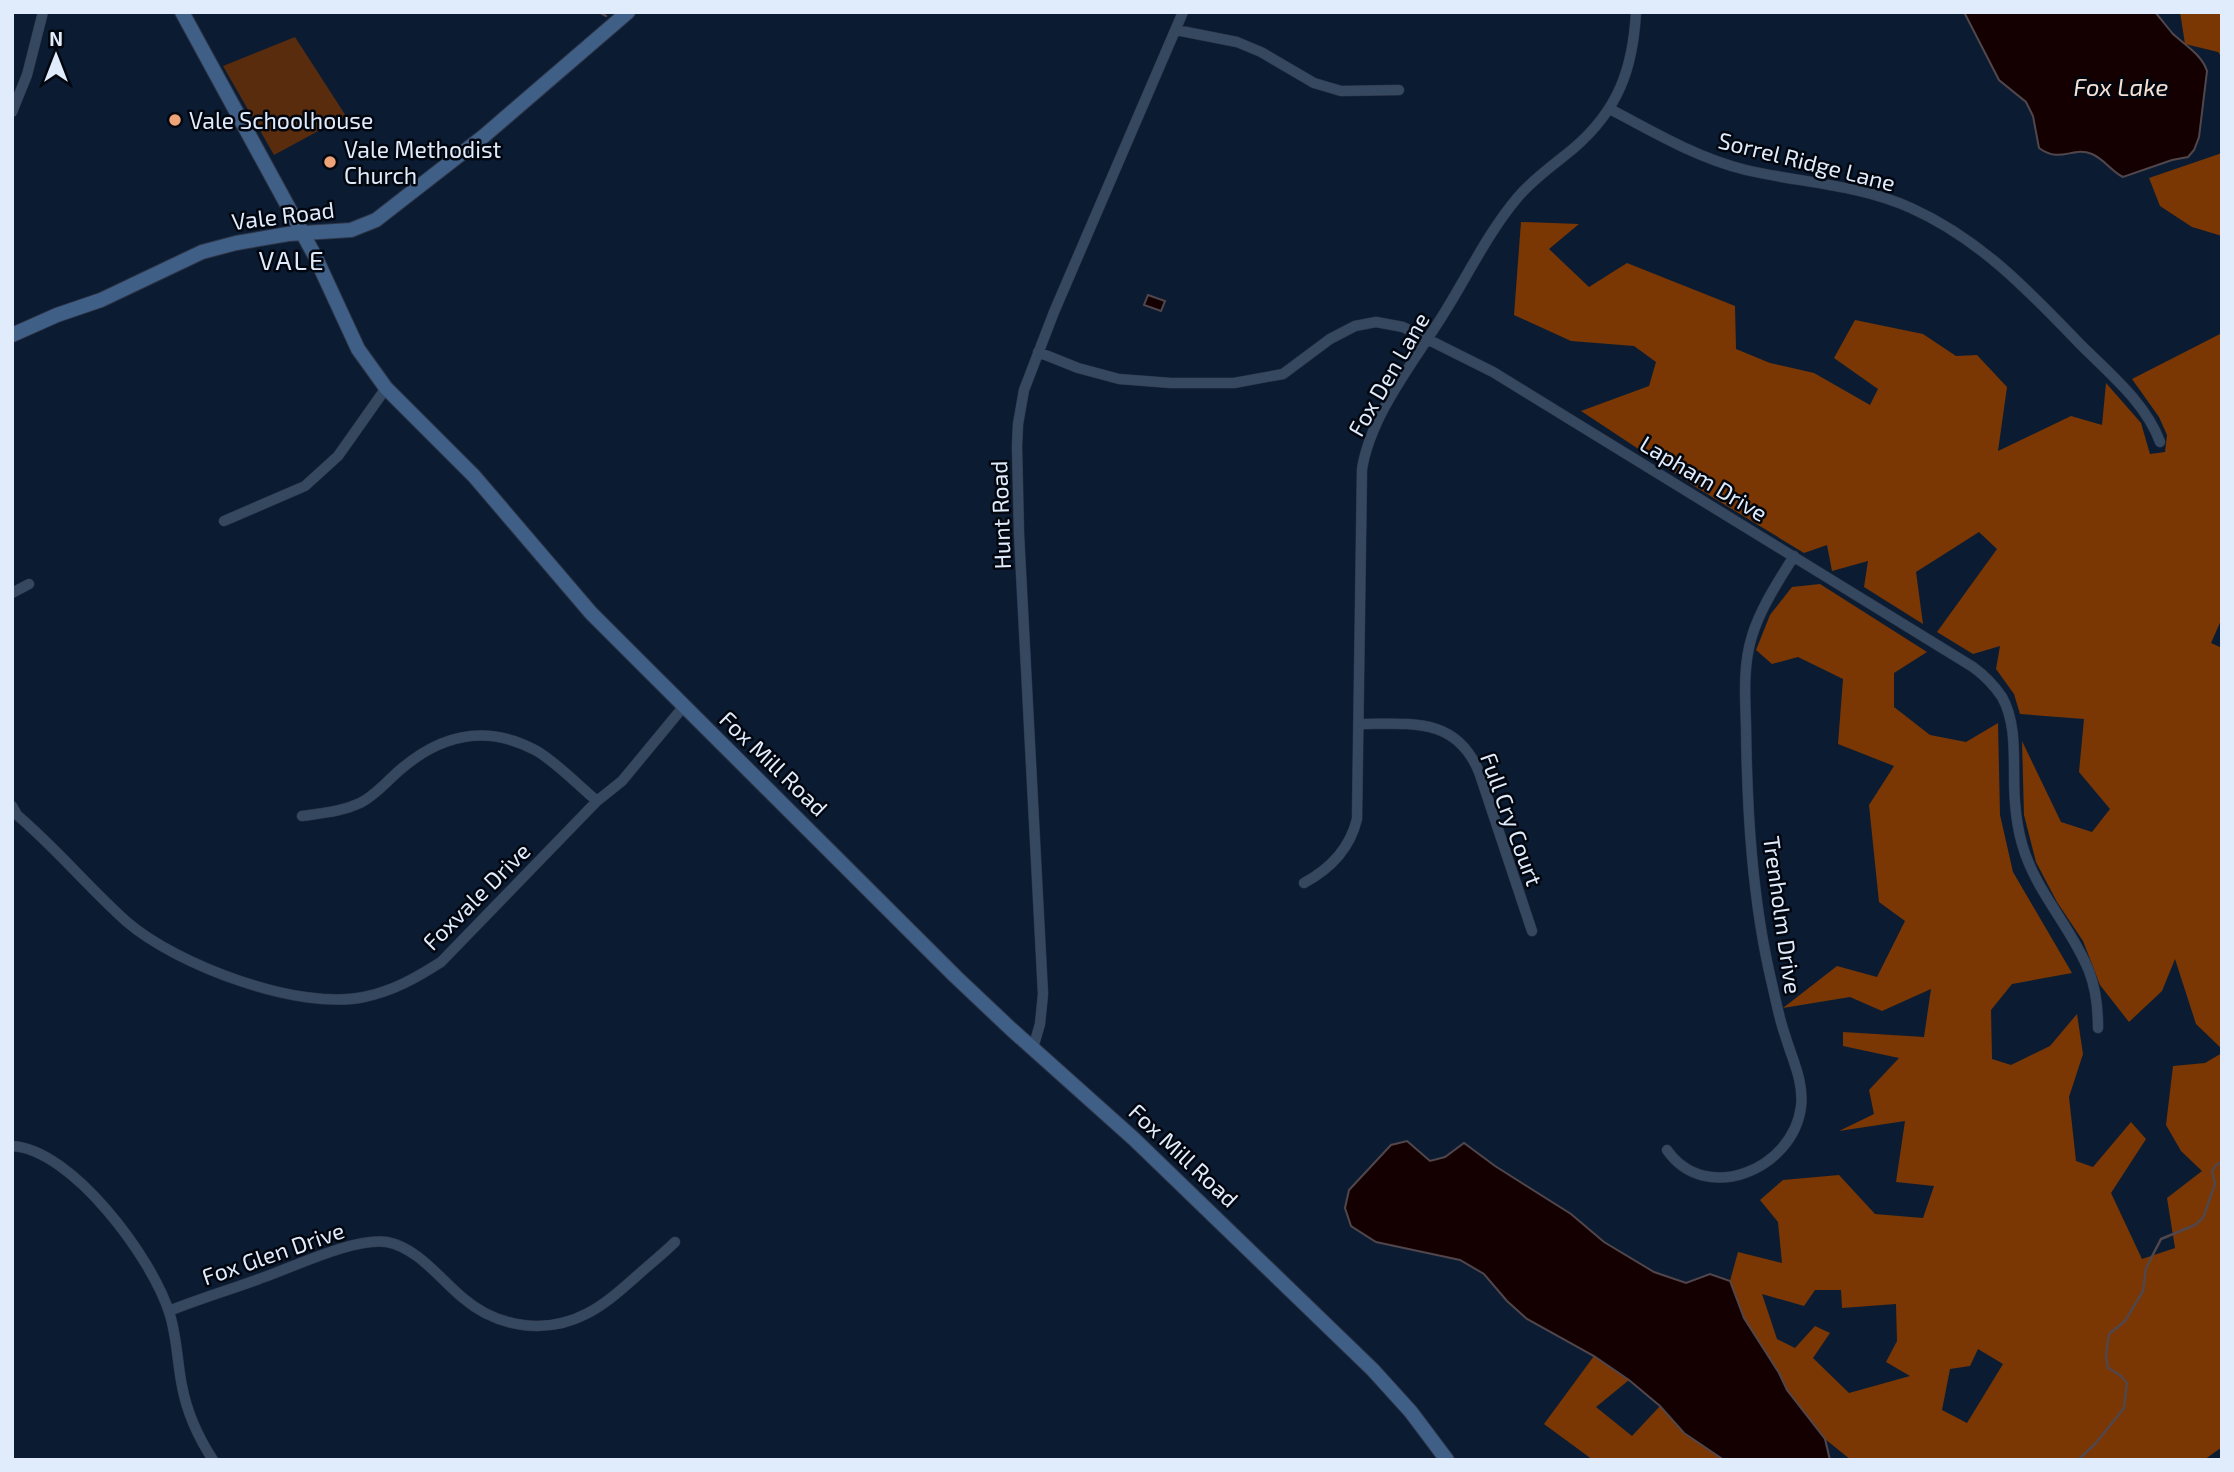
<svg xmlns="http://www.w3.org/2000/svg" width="2234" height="1472" font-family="'Exo 2',sans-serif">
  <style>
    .green { fill: #5a2c0e }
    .forest { fill: #7a3703; fill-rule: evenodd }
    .water { fill: #140000; stroke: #51464b; stroke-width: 2 }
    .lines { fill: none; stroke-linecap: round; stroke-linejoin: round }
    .stream { stroke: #51464b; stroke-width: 2.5 }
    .street-casing { stroke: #2d3445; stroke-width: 11 }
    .secondary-casing { stroke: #2d3445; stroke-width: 16 }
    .street { stroke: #354860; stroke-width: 10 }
    .secondary { stroke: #405f87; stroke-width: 14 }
    .poi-dot { fill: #efa378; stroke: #02060f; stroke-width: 2.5 }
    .labels { text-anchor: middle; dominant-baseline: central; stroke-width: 5; stroke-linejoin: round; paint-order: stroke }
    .poi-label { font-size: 23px; fill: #e0ebfb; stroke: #02060f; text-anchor: start }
    .street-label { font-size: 23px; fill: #e0ebfb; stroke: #02060f }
    .water-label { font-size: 24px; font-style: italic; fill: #f5e0d4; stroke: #02060f }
    .quarter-label { font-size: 26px; letter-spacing: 2px; fill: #e0ebfb; stroke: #02060f }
  </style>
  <rect width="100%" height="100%" fill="#0b1c32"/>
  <path class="green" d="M295 37 346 116 274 155 223 66Z"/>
  <path class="forest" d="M2180 12H2222V57L2218 52 2185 44Z
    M2222 153V236L2192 227 2160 206 2149 178Z
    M1521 222 1579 224 1549 249 1589 287 1627 263 1735 306 1736 349 1770 363 1814 373 1870 405 1878 389 1834 358 1855 320 1923 334 1956 356 1977 355 2007 387 1998 451 2071 416 2102 425 2106 383 2141 423 2150 454 2165 452 2167 435 2159 417 2132 379 2222 333V618L2211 643 2222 648V1049L2196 1024 2175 959 2162 991 2129 1022 2100 985 2083 941 2057 902 2036 862 2024 815 2022 741 2061 822 2092 832 2110 809 2079 772 2084 719 2020 714 2014 694 1996 669 2000 646 1973 654 1937 632 1997 549 1979 532 1916 572 1923 624 1864 587 1868 561 1832 571 1827 545 1804 553 1699 489 1581 411 1649 386 1656 362 1634 346 1571 341 1514 315Z
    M1820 584 1927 652 1894 673V707L1930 735 1966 742 1998 723 2000 815 2013 872 2072 973 2012 984 1991 1010 1992 1059 2011 1065 2050 1046 2077 1014 2083 1054 2069 1097 2076 1161 2093 1167 2131 1122 2146 1139 2111 1193 2142 1259 2175 1248 2167 1198 2202 1171 2181 1151 2166 1125 2173 1066 2205 1063 2222 1053V1447L2204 1460H1851L1825 1439 1787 1390 1779 1373 1744 1318 1730 1281 1738 1252 1782 1263 1778 1222 1760 1200 1783 1180 1839 1175 1875 1214 1923 1218 1934 1186 1896 1182 1905 1121 1839 1131 1874 1114 1869 1090 1899 1058 1843 1046V1032L1924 1037 1931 989 1882 1011 1850 997 1783 1008 1837 966 1877 977 1905 921 1879 902 1869 805 1894 766 1838 744 1843 679 1798 657 1772 664 1756 650 1770 615 1792 587ZM1815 1290H1841L1842 1308 1896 1304 1897 1341 1886 1362 1910 1376 1849 1393 1813 1358 1830 1333 1815 1326 1795 1348 1777 1339 1762 1294 1804 1306ZM1978 1349 2003 1364 1967 1423 1942 1410 1950 1369 1970 1366Z
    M1594 1356 1629 1380 1596 1407 1632 1436 1660 1406 1684 1432 1724 1460H1593L1544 1424Z"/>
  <path class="water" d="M1964 12H2155C2161 19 2167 27 2173 34 2185 45 2202 55 2207 71L2199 137 2194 150 2188 157 2172 160 2123 177C2111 171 2104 159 2092 154 2072 146 2061 164 2039 148L2033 116 2026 102 1999 80Z
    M1148 295 1165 301 1161 311 1144 305Z
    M1407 1141 1430 1161 1445 1157 1464 1143 1495 1166 1571 1214 1604 1242 1654 1272 1686 1283 1710 1274 1730 1281 1744 1318 1779 1373 1787 1390 1825 1439 1830 1460H1724L1684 1433 1660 1406 1629 1380 1594 1356 1527 1319 1507 1301 1484 1274 1460 1260 1376 1242 1351 1226 1345 1208 1349 1190 1391 1145Z"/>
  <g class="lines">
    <path class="stream" d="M599 12 606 16
      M2078 1460 2095 1444 2124 1408 2127 1383 2120 1375 2108 1368 2106 1355 2109 1334 2125 1321 2143 1291 2146 1268 2161 1239 2195 1225 2203 1218 2215 1184 2212 1171 2216 1165 2222 1162"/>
    <g class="street-casing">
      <path id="street" d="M1176 30 1237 42 1261 52 1314 83 1341 91 1399 90
        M1610 109C1653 132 1697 158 1746 170 1802 183 1857 184 1911 208 1980 239 2029 291 2080 344 2109 373 2146 403 2160 442
        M12 112 27 75 43 12
        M1038 352 1078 368 1119 379 1171 383H1234L1283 374 1330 339 1355 326 1376 322 1403 327 1493 372 1973 667C1984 675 1994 685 2002 697 2019 727 2012 769 2015 802 2016 816 2018 830 2022 844 2036 893 2071 926 2089 971 2096 989 2098 1009 2098 1028
        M224 521 305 486 338 456 386 388
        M12 593 29 584
        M1359 724C1410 724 1456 716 1479 772L1532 931
        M12 806 17 815C56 848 89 888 127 922 177 965 299 1011 364 997 393 991 416 978 441 962L597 801 622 781 684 706
        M302 816C322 813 341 812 360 803 375 796 388 780 401 769 441 735 486 724 535 750 554 760 579 786 597 801
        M1304 883C1330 869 1350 848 1357 819L1362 469C1371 413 1417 358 1446 310 1469 273 1489 231 1518 197 1534 178 1555 164 1574 148 1618 110 1633 69 1636 12
        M1033 1048 1040 1024 1043 994 1019 534 1017 446 1018 424 1024 390 1054 312 1183 12
        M12 1146C72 1149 152 1258 169 1312 177 1335 177 1362 182 1386 187 1413 198 1437 213 1460
        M1667 1150C1706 1206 1793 1169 1801 1107 1804 1081 1792 1059 1785 1035 1779 1018 1776 1001 1772 984 1752 900 1747 811 1746 725 1745 695 1743 665 1752 636 1761 607 1778 582 1794 556
        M169 1311C199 1299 229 1290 259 1279 292 1268 353 1237 387 1242 418 1248 440 1279 463 1298 498 1328 547 1335 588 1313 607 1303 623 1288 639 1274 651 1263 663 1254 675 1242"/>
    </g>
    <g class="secondary-casing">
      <path id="secondary" d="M182 12 315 256 358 349 386 388 474 476 591 613 643 665 956 977 1011 1029 1134 1139 1373 1370 1411 1412 1447 1460
        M12 335 57 315 101 300 202 252 236 243 288 234 351 230 376 220 484 136 628 12"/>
    </g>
    <use href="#street" class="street"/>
    <use href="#secondary" class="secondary"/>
  </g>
  <g class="poi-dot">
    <circle cx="175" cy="120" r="7"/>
    <circle cx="330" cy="162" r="7"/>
  </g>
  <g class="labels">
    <g class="poi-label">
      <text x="189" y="120">Vale Schoolhouse</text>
      <text x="344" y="149">Vale Methodist<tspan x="344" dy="26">Church</tspan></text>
    </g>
    <g class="street-label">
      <text transform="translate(1807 161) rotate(14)">Sorrel Ridge Lane</text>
      <text transform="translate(283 215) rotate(-7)">Vale Road</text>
      <text transform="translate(1388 374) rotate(-60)">Fox Den Lane</text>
      <text transform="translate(1704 478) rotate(31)">Lapham Drive</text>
      <text transform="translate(1000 515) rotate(-92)">Hunt Road</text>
      <text transform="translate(774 763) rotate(44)">Fox Mill Road</text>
      <text transform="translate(1512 819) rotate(70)">Full Cry Court</text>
      <text transform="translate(476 896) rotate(-45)">Foxvale Drive</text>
      <text transform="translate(1783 915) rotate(82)">Trenholm Drive</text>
      <text transform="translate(1184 1155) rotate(43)">Fox Mill Road</text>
      <text transform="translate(273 1253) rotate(-19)">Fox Glen Drive</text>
    </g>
    <g class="water-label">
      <text x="2121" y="86">Fox Lake</text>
    </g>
    <g class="quarter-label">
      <text x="292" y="259">VALE</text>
    </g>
  </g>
  <rect width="2234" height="1472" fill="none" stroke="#e0ebfb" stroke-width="28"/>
  <g transform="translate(56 56)" stroke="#02060f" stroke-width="5" paint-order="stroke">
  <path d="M0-5L12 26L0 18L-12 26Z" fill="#e0ebfb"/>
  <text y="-10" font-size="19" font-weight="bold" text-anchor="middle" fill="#e0ebfb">N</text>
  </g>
</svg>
